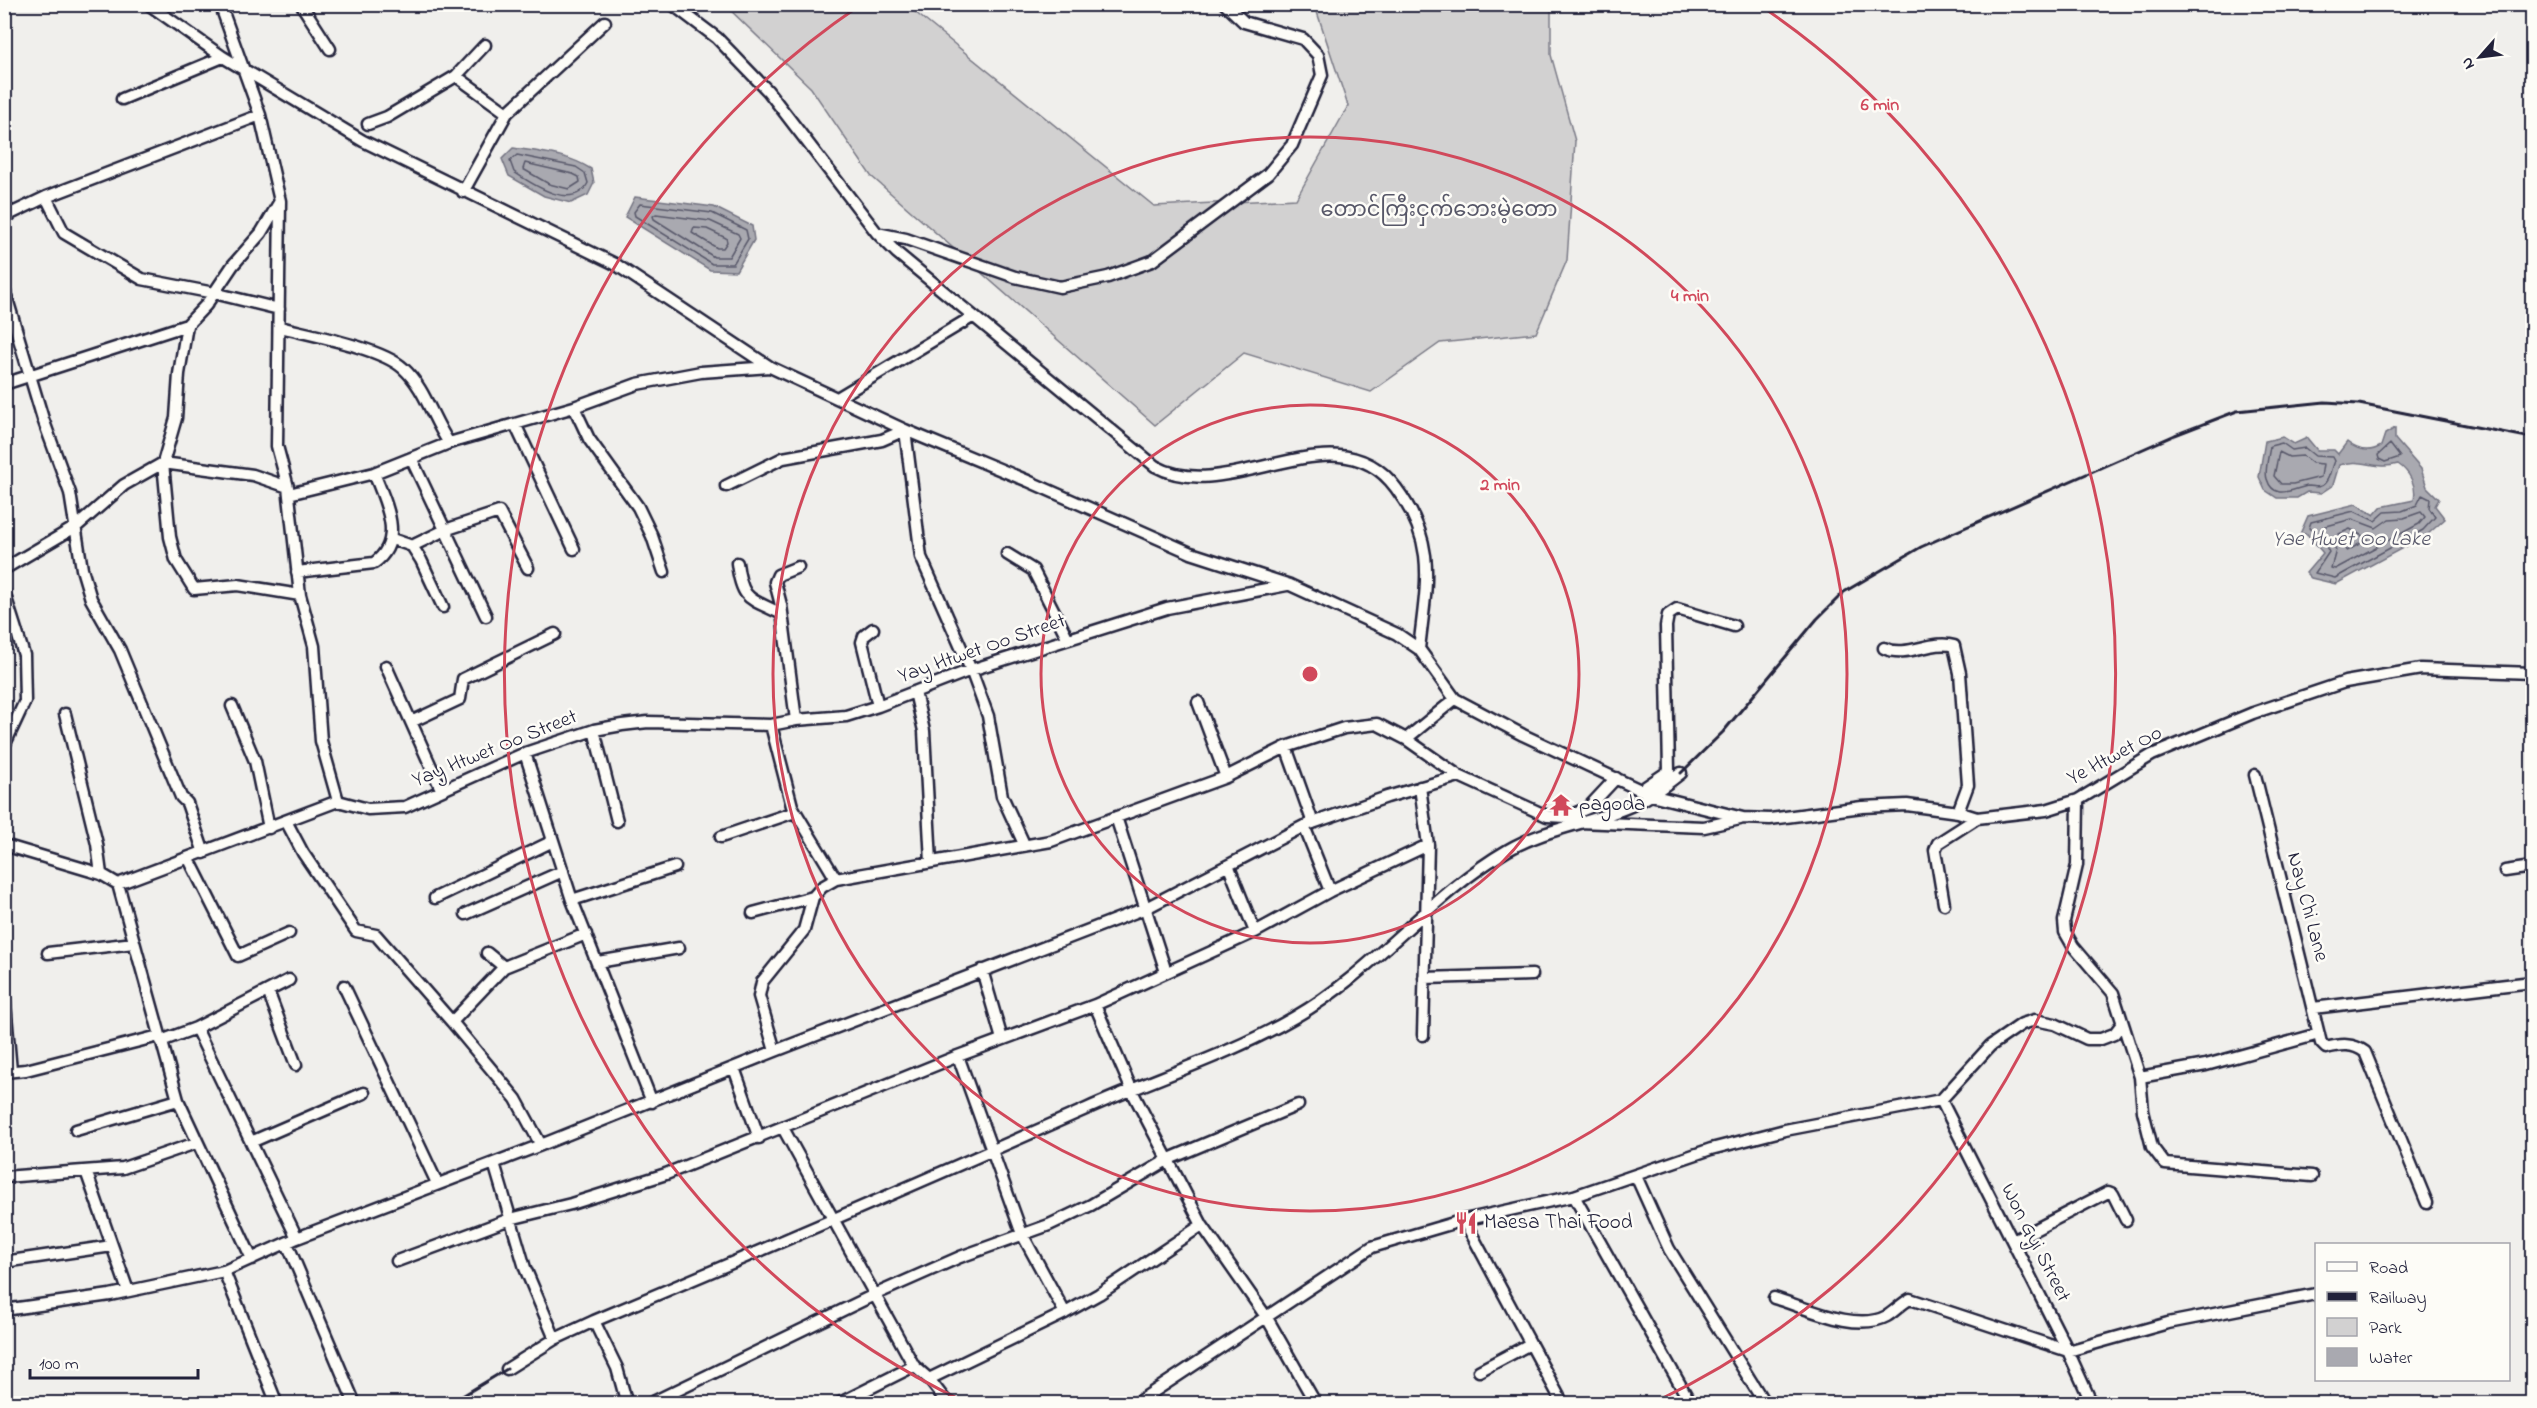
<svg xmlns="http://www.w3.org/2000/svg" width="2537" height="1408" font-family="'Indie Flower','Noto Sans Myanmar',sans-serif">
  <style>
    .green { fill: #d2d1d1; stroke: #7a7a86; stroke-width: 1.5 }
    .water { fill: #a9a9b0; stroke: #737381; stroke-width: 1.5 }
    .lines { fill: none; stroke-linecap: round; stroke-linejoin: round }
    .shore { stroke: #58586a; stroke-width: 1.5 }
    .street-casing { stroke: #22223b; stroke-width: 15 }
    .street { stroke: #fdfcf7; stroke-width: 10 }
    .rail { stroke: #22223b; stroke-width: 3 }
    .ring { fill: none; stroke: #d1495b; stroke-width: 3 }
    .labels { text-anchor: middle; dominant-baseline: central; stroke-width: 5; stroke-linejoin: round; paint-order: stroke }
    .park-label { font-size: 21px; fill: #575768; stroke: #fdfcf7 }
    .street-label { font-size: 21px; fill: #22223b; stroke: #fdfcf7 }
    .poi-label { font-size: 21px; fill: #22223b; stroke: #fdfcf7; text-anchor: start }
    .water-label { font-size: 22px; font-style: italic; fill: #58586a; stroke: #fdfcf7 }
    .centre { fill: #d1495b; stroke: #fdfcf7; stroke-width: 3 }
    .ring-label { font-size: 18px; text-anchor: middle; font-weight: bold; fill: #d1495b; stroke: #fdfcf7; stroke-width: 5; stroke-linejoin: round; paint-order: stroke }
  </style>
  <rect width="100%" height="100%" fill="#f0efec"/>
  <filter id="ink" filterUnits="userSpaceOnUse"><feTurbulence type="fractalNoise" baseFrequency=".0167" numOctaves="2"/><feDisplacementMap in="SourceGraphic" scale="12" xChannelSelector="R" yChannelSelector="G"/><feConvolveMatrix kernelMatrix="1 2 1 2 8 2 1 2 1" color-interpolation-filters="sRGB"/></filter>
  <g filter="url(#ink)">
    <path class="green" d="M725 5H910V8L1154 206 1296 199 1348 106 1315 6 1311 5H1551V55L1575 141 1567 260 1536 333 1440 343 1371 392 1244 353 1155 425 871 176 811 88Z"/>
    <path class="water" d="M513 148C540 152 568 154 591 169L594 183 588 195 571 203 544 196 509 176 502 159Z
      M635 197 714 207 752 226 754 240 736 271 710 270 625 217Z
      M2395 428V439L2421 469 2427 487 2439 499 2435 506 2445 519 2427 535 2336 584 2311 578 2306 573 2323 553 2307 534H2300L2308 516 2356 504 2374 515 2381 507 2414 500C2417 486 2410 472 2398 464 2375 471 2363 457 2339 465L2333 485 2321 493 2307 492 2297 498H2277L2265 490 2259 477 2265 441 2283 437 2294 444 2307 438 2317 450H2334L2338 454 2347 442C2357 450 2369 453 2381 446L2385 434Z"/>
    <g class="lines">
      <path class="shore" d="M517 155 576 167 585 173 588 183C573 212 532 184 514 172L510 161Z
        M525 163 573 174 579 177 580 182 569 189 549 184 523 169Z
        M640 204 712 213 746 230 748 239 733 264H712L635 216 634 212Z
        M656 214 710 221 738 234 740 238 729 257H714L654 219 653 216Z
        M694 228 707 229 726 238 727 242 723 248H717L692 233Z
        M2282 443 2292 450 2305 448 2315 456 2332 457 2334 461C2331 467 2330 478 2325 483 2320 489 2315 486 2308 486 2294 488 2274 502 2267 479 2264 472 2269 455 2270 446Z
        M2390 444 2400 457 2385 462 2379 459 2378 455Z
        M2279 452 2289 457 2303 456 2312 463 2323 464 2321 477 2293 484H2281L2274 476Z
        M2422 495 2430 499 2429 508 2435 517 2423 530 2335 578 2315 573 2329 552 2324 543 2309 528 2311 522 2354 511 2375 521 2385 512 2402 511 2417 505Z
        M2421 512 2425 517 2419 524 2335 569 2331 568 2336 550 2330 538 2322 531 2323 527 2352 519 2376 528 2389 519 2404 518Z
        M2350 529 2368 539 2347 551 2339 534Z"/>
      <g class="street-casing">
        <path id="street" d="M148 4 223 57 363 141 615 264 770 367 905 430 1028 481 1191 553 1290 585 1397 634 1419 649 1455 699 1523 735 1651 795 1743 818 1770 819 1862 807 1907 805 1958 812 1977 818 2046 810 2078 800 2152 755 2253 713 2345 682 2421 669 2532 673
          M220 4 260 115 280 201 277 446 288 487 300 595 314 646 321 741 338 801
          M301 4 330 49
          M672 4 717 38 768 91 877 233 897 253 1155 466C1230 508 1337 407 1396 488 1438 544 1426 584 1419 649
          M456 76 507 113
          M122 99 223 57
          M368 124 387 117 456 76 485 45
          M463 192 507 113 605 22
          M46 197 64 233 142 279 214 293 279 309
          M280 201 261 233 233 265 206 305 187 325 179 374 176 418 163 463 170 537 176 560 194 589 238 585 300 595
          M4 204 11 214
          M4 217 46 197 260 115
          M877 233 906 239 1015 277 1060 287 1108 277 1152 261 1268 174 1292 145 1322 75 1318 55 1303 39 1244 22 1225 4
          M4 289 43 419 70 493 82 569 91 599 120 650 181 797 187 803 204 853
          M280 327C311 335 381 348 403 368 425 388 432 418 449 443
          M4 384 187 325
          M839 397 972 317
          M574 407 589 439 638 507 652 536 664 572
          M515 424 574 549
          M411 458 486 616
          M726 486 783 458 882 440 905 430 921 557 971 670 988 716 1002 796 1024 844
          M289 494 374 473 449 443 574 407 637 384 701 372 770 367
          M392 539 412 546 421 560 443 607
          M412 546 445 530 499 512 528 568
          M1007 554 1033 570 1068 639
          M737 563C742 602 750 598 782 614
          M4 569 77 526 124 485 163 463 253 475 288 487
          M297 572 374 563C406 540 385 502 374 473
          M4 592 24 655 25 701 4 746
          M873 629 864 636 862 642 878 706
          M1884 648C1907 659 1931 639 1954 646L1960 673 1968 785 1958 812
          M386 666 441 789
          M915 692 924 731 931 862
          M1198 702 1226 777
          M232 706 255 761 269 828
          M65 714 97 844 101 874
          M796 720 781 605 775 582 778 575 798 567
          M411 722 460 699 463 679 555 634
          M771 725 792 806 836 879 822 887 813 897 804 930 762 982 759 996 775 1051
          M594 730 617 821
          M1406 739 1455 699
          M1286 747 1313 823
          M525 753 572 900 652 1102
          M2255 775 2321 1043 2326 1048C2341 1044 2353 1043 2365 1052L2427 1203
          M1420 787 1428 845 1423 1035
          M1641 790 1669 771 1666 626 1668 615 1677 609 1734 626
          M2078 800 2077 865 2064 921 2065 932 2073 946 2113 993 2140 1077 2143 1111 2152 1147 2165 1164 2312 1176
          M1116 817 1166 972
          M1567 817 1588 808 1616 778
          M286 821 303 853 356 931 376 935 452 1022 516 1099 541 1145
          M1304 826 1330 891
          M721 837 795 812
          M4 845 101 874 118 884 338 801 368 809 405 807 525 753 594 730 622 725 648 722 771 725 796 720 846 716 878 706 971 670 1167 608 1287 585
          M189 859 238 956 289 933
          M1229 867 1255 932
          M2505 871 2532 867
          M836 879 1051 841 1226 777 1286 747 1344 728 1377 724 1406 739 1459 776
          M118 884 178 1100 252 1259
          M435 898 553 841
          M572 900 675 867
          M1944 904 1935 850 1938 843 1977 818
          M753 913 813 897
          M466 914 563 871
          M48 953 134 943
          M487 953 504 967
          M598 962 679 948
          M982 970 1002 1039
          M1424 978 1532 975
          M344 986 437 1183
          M4 991 11 1071
          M268 991 296 1065
          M1095 1005 1133 1093 1202 1225 1267 1318 1316 1404
          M2313 1008 2532 982
          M452 1022 504 967 586 934
          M196 1028 297 1238
          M161 1041 196 1028 289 980
          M958 1056 1022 1234 1065 1313
          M734 1068 759 1138
          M4 1072 26 1070 159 1036
          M2140 1077 2206 1065 2319 1034
          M1941 1100 2068 1351 2092 1404
          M783 1128 914 1366
          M76 1130 178 1100
          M251 1142 364 1093
          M494 1163 525 1268 555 1339
          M86 1171 128 1291
          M1636 1176 1669 1249 1765 1404
          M4 1177 123 1168 196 1143
          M1574 1196 1691 1404
          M1464 1220 1563 1404
          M2013 1241 2108 1192 2113 1194 2126 1220
          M287 1243 355 1404
          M397 1261 510 1219 571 1204 666 1174 958 1056 1095 1005 1255 932 1330 891 1428 845
          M4 1262 112 1246
          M224 1271 277 1404
          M1774 1298C1805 1307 1856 1333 1887 1316 1895 1311 1901 1304 1910 1299L2068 1351 2168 1323 2316 1294
          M4 1310 110 1295 224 1271 297 1238 541 1145 775 1051 1146 908 1304 826 1387 797 1459 776 1547 816 1567 817 1579 822 1704 827 1740 819
          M594 1321 617 1368 627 1404
          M507 1369 555 1339 594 1321C759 1252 923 1181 1086 1109 1155 1078 1230 1055 1295 1017 1374 972 1430 895 1508 850 1548 827 1595 823 1635 804 1652 796 1667 784 1681 773
          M1479 1371 1530 1344
          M929 1379 1065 1313 1099 1294 1202 1225
          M649 1404 874 1295 960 1257 1049 1225 1091 1205 1169 1159 1298 1105
          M838 1404 914 1366 929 1379 948 1404
          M1135 1404 1372 1247 1464 1220 1574 1196 1711 1149 1785 1130 1941 1100 1990 1046 2022 1024 2035 1020 2055 1024 2087 1039H2101L2114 1034 2121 1025"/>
      </g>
      <use href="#street" class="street"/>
      <path class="rail" d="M1681 773 1723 732 1817 619 1844 592 1921 547 2175 435 2237 411 2325 402 2359 404 2532 438
        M449 1404 507 1369"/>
    </g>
  </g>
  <g class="ring">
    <circle cx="1310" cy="674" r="269"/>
    <circle cx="1310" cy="674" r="537"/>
    <path d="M963 1401A806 806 0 0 1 859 6M1761 6A806 806 0 0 1 1657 1401"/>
  </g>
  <defs>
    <g id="temple-bare" transform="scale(1.8)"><path d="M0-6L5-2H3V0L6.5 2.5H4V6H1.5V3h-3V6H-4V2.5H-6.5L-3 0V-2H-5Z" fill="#d1495b" stroke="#fdfcf7" stroke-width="2.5" paint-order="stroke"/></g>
    <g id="restaurant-bare" transform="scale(1.8)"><path d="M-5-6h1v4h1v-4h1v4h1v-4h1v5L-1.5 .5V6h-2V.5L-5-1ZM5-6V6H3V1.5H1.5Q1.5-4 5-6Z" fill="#d1495b" stroke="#fdfcf7" stroke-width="2.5" paint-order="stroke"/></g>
  </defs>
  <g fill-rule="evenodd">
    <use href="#temple-bare" x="1561" y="805"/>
    <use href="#restaurant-bare" x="1466" y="1223"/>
  </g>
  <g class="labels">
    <g class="park-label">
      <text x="1439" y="211">တောင်ကြီးငှက်ဘေးမဲ့တော</text>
    </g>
    <g class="street-label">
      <text transform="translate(982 649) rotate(-19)">Yay Htwet Oo Street</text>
      <text transform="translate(495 749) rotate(-22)">Yay Htwet Oo Street</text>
      <text transform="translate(2115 756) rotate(-28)">Ye Htwet Oo</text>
      <text transform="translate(2307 907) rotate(75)">Nay Chi Lane</text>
      <text transform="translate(2035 1243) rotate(63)">Won Gyi Street</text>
    </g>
    <g class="poi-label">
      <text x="1579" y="805">pagoda</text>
      <text x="1484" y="1223">Maesa Thai Food</text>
    </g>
    <g class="water-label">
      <text x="2351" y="540">Yae Hwet Oo Lake</text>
    </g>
  </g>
  <circle cx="1310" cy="674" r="9" class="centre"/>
  <g class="ring-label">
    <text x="1880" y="110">6 min</text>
    <text x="1690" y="301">4 min</text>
    <text x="1500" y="490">2 min</text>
  </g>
  <rect width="2537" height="1408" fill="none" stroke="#fdfcf7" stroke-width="24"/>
  <rect x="12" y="12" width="2513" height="1384" fill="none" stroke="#22223b" stroke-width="2" filter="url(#ink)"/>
  <rect x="2315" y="1243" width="195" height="138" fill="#fdfcf7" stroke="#a5a5ac" stroke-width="1.5"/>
  <rect x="2327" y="1262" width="30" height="9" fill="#fdfcf7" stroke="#a5a5ac" stroke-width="1.5"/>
  <text x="2369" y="1273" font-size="18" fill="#22223b">Road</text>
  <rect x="2327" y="1292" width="30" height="9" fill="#22223b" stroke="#a5a5ac" stroke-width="1.5"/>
  <text x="2369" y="1303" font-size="18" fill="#22223b">Railway</text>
  <rect x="2327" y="1318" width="30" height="18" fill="#d2d1d1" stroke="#a5a5ac" stroke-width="1.5"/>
  <text x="2369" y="1333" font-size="18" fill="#22223b">Park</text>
  <rect x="2327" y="1348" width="30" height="18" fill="#a9a9b0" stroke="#a5a5ac" stroke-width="1.5"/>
  <text x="2369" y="1363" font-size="18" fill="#22223b">Water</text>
  <g transform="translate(2480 57) rotate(242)" stroke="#fdfcf7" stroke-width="4.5" paint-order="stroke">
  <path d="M0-4.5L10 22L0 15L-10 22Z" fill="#22223b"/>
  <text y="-9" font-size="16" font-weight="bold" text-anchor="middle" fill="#22223b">N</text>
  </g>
  <path d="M30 1369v9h168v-9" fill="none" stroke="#22223b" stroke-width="3"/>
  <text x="39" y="1369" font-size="18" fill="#22223b" stroke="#fdfcf7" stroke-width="4.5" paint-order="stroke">100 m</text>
</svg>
